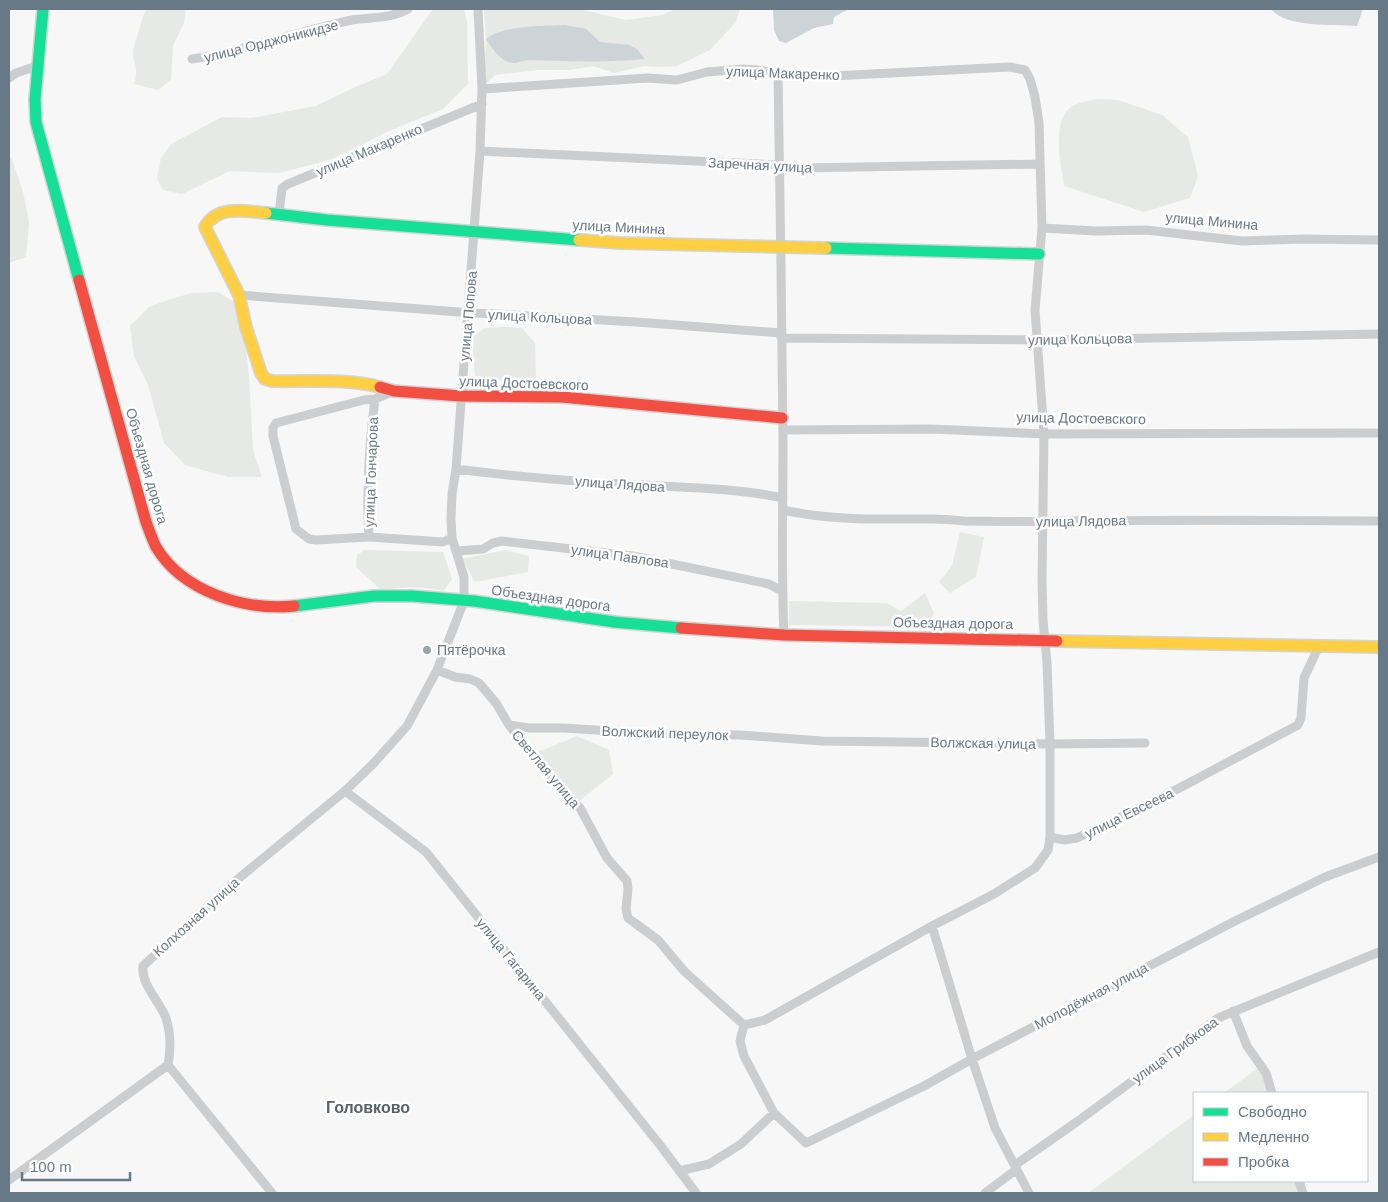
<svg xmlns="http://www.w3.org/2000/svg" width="1388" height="1202" font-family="Helvetica,sans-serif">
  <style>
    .green { fill: #e6e9e4 }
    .water { fill: #ccd4d8 }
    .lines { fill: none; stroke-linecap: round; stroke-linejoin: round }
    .fast-casing { stroke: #d3d4d5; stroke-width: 14 }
    .slow-casing { stroke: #d3d4d5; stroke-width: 14 }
    .jam-casing { stroke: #d3d4d5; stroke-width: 14 }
    .street { stroke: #cccdce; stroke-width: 9 }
    .fast { stroke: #16e098; stroke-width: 11 }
    .slow { stroke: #ffcf43; stroke-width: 11 }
    .jam { stroke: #f24e42; stroke-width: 11 }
    .poi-dot { fill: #99a4ae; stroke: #fff; stroke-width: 2 }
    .labels { text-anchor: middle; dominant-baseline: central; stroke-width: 5; stroke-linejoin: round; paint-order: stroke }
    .street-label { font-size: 14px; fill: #677887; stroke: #fff }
    .poi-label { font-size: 14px; fill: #677887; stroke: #fff; text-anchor: start }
    .quarter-label { font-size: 16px; font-weight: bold; fill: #55616c; stroke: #fff }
  </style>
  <rect width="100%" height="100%" fill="#f7f7f7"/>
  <path class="green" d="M146 9H186L184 23 173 46 171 80 158 90 134 84C139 67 134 67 133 52 133 50 144 12 146 9Z
    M433 9H464L467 21 468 84 443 109 389 131 330 160 279 173 230 171 182 194 163 190 157 179 161 158 171 144 222 117 251 118 316 106 353 88 387 74Z
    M484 9H580L626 20 662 15 675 9H740L736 22 710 50 677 66 659 67 644 66 614 73 593 66 570 70H538L495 75 483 87 486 39Z
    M1097 99 1118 100 1162 115 1188 137 1198 176 1190 198 1144 212 1064 186C1061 165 1051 122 1071 107 1078 102 1089 101 1097 99Z
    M9 156 12 159 23 192 29 222 26 257 9 263Z
    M218 292 236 303 245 338 249 377 253 450 262 477H228L185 465 164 443 148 385 134 356 130 326 149 307 168 300 192 293Z
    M503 327 522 328 535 343 536 382H515L475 376 473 355 474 336 485 328Z
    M960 532 984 537 976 577 950 593 939 582 952 566Z
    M365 550 443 552 452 579 444 591C421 586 405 586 382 591L356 567 357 555Z
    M505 550 529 556 528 572 475 582 462 559Z
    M925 593 934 613 927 627 789 625V601L887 603 901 611Z
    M577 736 609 750 613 774 578 802 538 752Z
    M1262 1065 1271 1093H1224Z
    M1194 1115V1181H1301L1306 1193H1088Z"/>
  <path class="water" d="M773 9H849L834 17 833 24 814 28 786 43 779 41 774 30Z
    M1271 9H1363L1357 26C1336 24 1285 28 1271 9Z
    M565 25 586 29 600 42 629 45 637 49 645 59C606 63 568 61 529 60 524 60 519 63 514 63 500 62 493 49 486 39 503 25 542 26 565 25Z"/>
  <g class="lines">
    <g class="fast-casing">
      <path id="fast" d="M43 9 35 99 36 122 79 280
        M266 213 327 220 579 240
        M826 248 1039 254
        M294 606 374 596H412L474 601 614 622 681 628"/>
    </g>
    <g class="slow-casing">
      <path id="slow" d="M266 213C245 211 217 205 205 227L239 295 246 327 261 373 265 379 272 381C307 382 346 378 380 387
        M579 240 620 243 826 248
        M1057 641 1379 647"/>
    </g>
    <g class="jam-casing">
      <path id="jam" d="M79 280 146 522C149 530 152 539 156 547 183 592 245 611 294 606
        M380 387 394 391 461 396 562 397 782 418
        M681 628 784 635 1057 641"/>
    </g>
    <path class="street" d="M192 59C247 51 298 31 352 20 372 17 390 19 408 9
      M778 74C780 196 782 319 783 441 783 506 781 570 784 635
      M9 78 16 73 37 66
      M482 89 647 78 677 80 707 72 743 69 757 70 778 74 832 76 1009 67 1025 70 1030 79 1035 97 1039 123 1042 228 1035 310 1044 434 1042 580 1043 620 1047 663 1050 744V837
      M480 151 780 165 800 168 1040 164
      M279 215 282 188 288 184 482 104
      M1042 228 1096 231 1146 230 1242 241 1304 239 1379 240
      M239 295 459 312 636 322 781 333
      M781 338 1039 340 1379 334
      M375 399 364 400 276 423 273 428V436L296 529 309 539 316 540 369 537 443 542 452 538
      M783 430 931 429 1044 434 1379 433
      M456 469C518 477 580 482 643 485 690 488 737 488 783 498
      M783 510C833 521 883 519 933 519 943 519 954 520 964 521 990 521 1017 522 1043 521 1155 520 1267 520 1379 521
      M369 537C366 491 369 445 375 399L394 391
      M457 551 483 549 493 543 502 541 633 556 769 584 782 591
      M437 670 455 677 470 679 479 683 496 703 509 725 563 792 580 808 607 858 627 881 628 889 626 909 628 918 658 940 684 971 744 1025
      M509 725 529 728H563L661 734 740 735 822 741 1050 744 1145 743
      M345 791 426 852 660 1145 696 1193
      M932 926 972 1059 995 1128 1029 1193
      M1233 1011 1247 1046 1266 1073 1272 1093
      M744 1025 740 1041 744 1056 774 1113 806 1143 924 1086 972 1059 1235 921 1325 877 1379 857
      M744 1025 765 1020 932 926 994 894 1035 868 1048 850 1050 837 1064 840 1077 838 1170 793 1298 725 1301 718 1304 678 1319 646
      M168 1065 272 1193
      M1015 1165 1078 1121 1218 1018 1379 952
      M679 1171 709 1164 741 1144 774 1113
      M9 1180 168 1065C171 1049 171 1034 166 1018 159 1000 141 985 143 966L233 883 345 791 373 764 407 726 437 670 464 601V577L452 538 451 519 452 494 456 469 480 151 482 89 478 9
      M1299 1181 1303 1193
      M985 1193 1017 1169"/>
    <use href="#fast" class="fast"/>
    <use href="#slow" class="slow"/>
    <use href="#jam" class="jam"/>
  </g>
  <circle class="poi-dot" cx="427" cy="650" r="5"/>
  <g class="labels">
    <g class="street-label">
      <text transform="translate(271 41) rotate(-14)">улица Орджоникидзе</text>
      <text transform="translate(783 73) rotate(2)">улица Макаренко</text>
      <text transform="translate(369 150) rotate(-23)">улица Макаренко</text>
      <text transform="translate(760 165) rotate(3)">Заречная улица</text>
      <text transform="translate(1212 221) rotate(5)">улица Минина</text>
      <text transform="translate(619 227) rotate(3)">улица Минина</text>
      <text transform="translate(468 316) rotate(-85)">улица Попова</text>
      <text transform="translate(540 317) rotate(3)">улица Кольцова</text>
      <text transform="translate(1080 339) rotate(-1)">улица Кольцова</text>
      <text transform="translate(524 383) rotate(2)">улица Достоевского</text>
      <text transform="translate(1081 418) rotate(1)">улица Достоевского</text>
      <text transform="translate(147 466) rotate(74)">Объездная дорога</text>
      <text transform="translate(371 472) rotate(-88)">улица Гончарова</text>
      <text transform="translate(620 484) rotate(4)">улица Лядова</text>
      <text transform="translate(1081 521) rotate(-1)">улица Лядова</text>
      <text transform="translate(620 556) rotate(8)">улица Павлова</text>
      <text transform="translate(551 598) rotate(8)">Объездная дорога</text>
      <text transform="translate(953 623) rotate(1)">Объездная дорога</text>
      <text transform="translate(665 733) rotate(2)">Волжский переулок</text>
      <text transform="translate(983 743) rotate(1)">Волжская улица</text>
      <text transform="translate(546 769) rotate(50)">Светлая улица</text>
      <text transform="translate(1129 813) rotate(-26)">улица Евсеева</text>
      <text transform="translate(196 917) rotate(-42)">Колхозная улица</text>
      <text transform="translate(511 959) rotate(51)">улица Гагарина</text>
      <text transform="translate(1091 996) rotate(-28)">Молодёжная улица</text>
      <text transform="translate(1175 1050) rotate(-36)">улица Грибкова</text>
    </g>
    <g class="poi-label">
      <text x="437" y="650">Пятёрочка</text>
    </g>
    <g class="quarter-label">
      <text x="368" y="1107">Головково</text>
    </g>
  </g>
  <rect width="1388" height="1202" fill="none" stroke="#677887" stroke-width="20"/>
  <rect x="1193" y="1092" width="175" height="90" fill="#ffffff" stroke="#c2c9cf"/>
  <rect x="1203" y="1108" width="25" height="8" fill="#16e098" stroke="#c2c9cf"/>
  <text x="1238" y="1117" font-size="15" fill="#677887">Свободно</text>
  <rect x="1203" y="1133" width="25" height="8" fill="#ffcf43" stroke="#c2c9cf"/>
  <text x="1238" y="1142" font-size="15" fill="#677887">Медленно</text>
  <rect x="1203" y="1158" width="25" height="8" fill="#f24e42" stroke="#c2c9cf"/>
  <text x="1238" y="1167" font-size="15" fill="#677887">Пробка</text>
  <path d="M22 1172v8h108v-8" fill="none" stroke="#677887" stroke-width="2.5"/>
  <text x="30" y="1172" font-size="15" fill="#677887" stroke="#ffffff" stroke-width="4" paint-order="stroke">100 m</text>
</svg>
